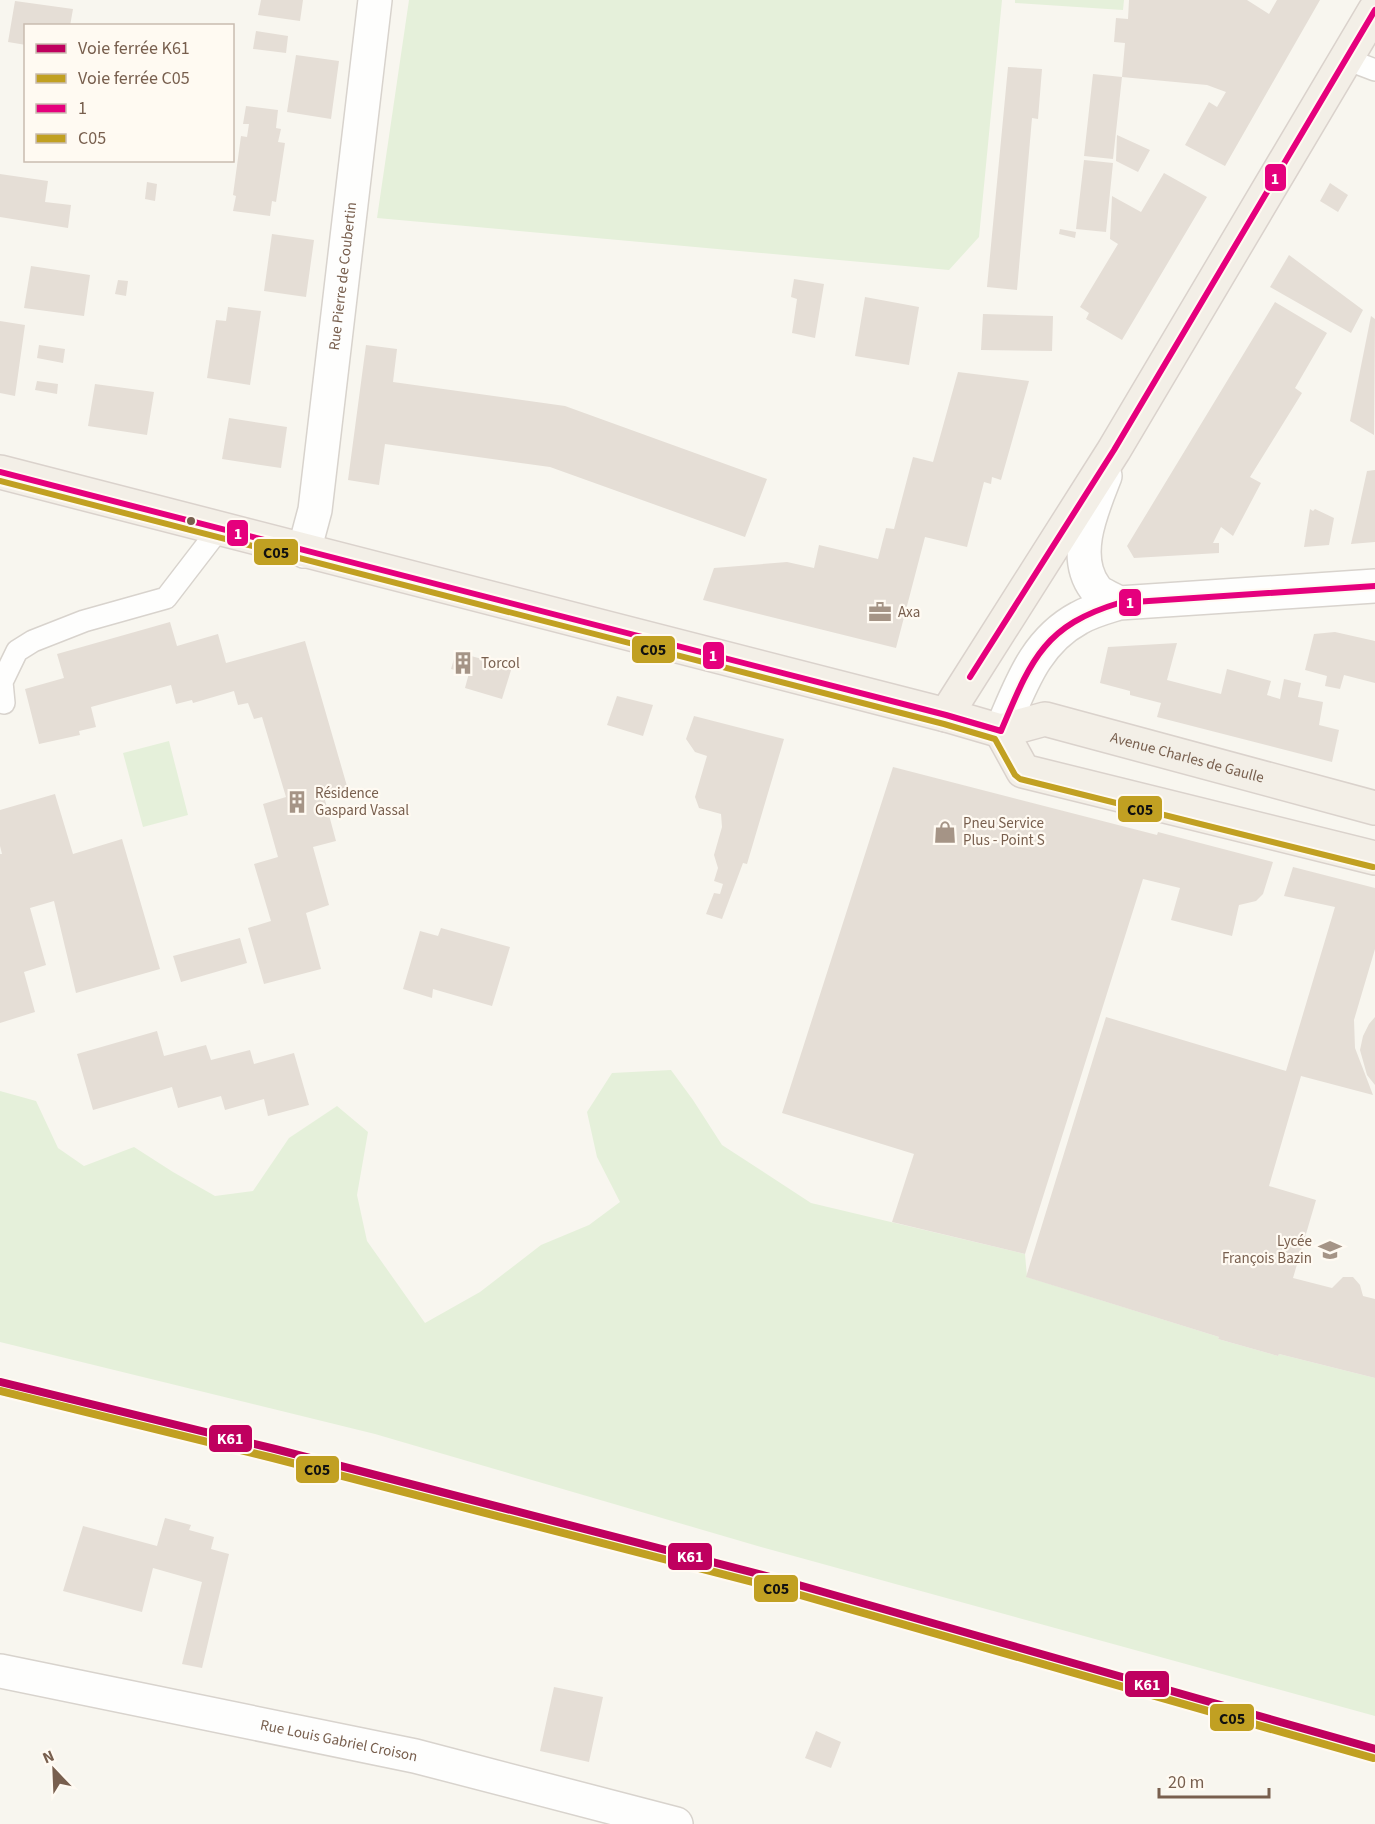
<svg xmlns="http://www.w3.org/2000/svg" width="1375" height="1824" font-family="'Source Sans 3',sans-serif">
  <style>
    .green { fill: #e5f0da }
    .building { fill: #e5ded6 }
    .lines { fill: none; stroke-linecap: round; stroke-linejoin: round }
    .service-casing { stroke: #d8d3cd; stroke-width: 24 }
    .minor-casing { stroke: #d8d3cd; stroke-width: 36 }
    .tertiary-casing { stroke: #d8d3cd; stroke-width: 36 }
    .primary-casing { stroke: #dad2cc; stroke-width: 36 }
    .service { stroke: #fefefd; stroke-width: 21 }
    .minor { stroke: #fefefd; stroke-width: 33 }
    .tertiary { stroke: #fefefd; stroke-width: 33 }
    .primary { stroke: #f3efe7; stroke-width: 33 }
    .bus-1-casing { stroke: #fffaf2; stroke-width: 10 }
    .bus-2-casing { stroke: #fffaf2; stroke-width: 10 }
    .bus-1 { stroke: #e5007d; stroke-width: 6 }
    .bus-2 { stroke: #c1a022; stroke-width: 6 }
    .rail-1-casing { stroke: #fffaf2; stroke-width: 12 }
    .rail-2-casing { stroke: #fffaf2; stroke-width: 12 }
    .rail-1 { stroke: #bf005f; stroke-width: 8 }
    .rail-2 { stroke: #c1a022; stroke-width: 8 }
    .bus-dot { fill: #785f4e; stroke: #fffaf2; stroke-width: 2 }
    .labels { text-anchor: middle; dominant-baseline: central; stroke-width: 4.5; stroke-linejoin: round; paint-order: stroke }
    .street-label { font-size: 15px; fill: #785f4e; stroke: #fffaf2 }
    .poi-label { font-size: 15px; fill: #785f4e; stroke: #fffaf2; text-anchor: start }
    .line-badge { stroke: #fffaf2; stroke-width: 2 }
    .badge-label { font-size: 16px; text-anchor: middle; font-weight: bold; fill: #fff }
    .pale-badge-label { font-size: 16px; text-anchor: middle; font-weight: bold; fill: #111 }
  </style>
  <rect width="100%" height="100%" fill="#f8f6ef"/>
  <path class="green" d="M409 0H1002L979 237 949 270 377 218Z
    M1015 0H1124L1123 10 1015 3Z
    M169 741 188 815 143 827 123 753Z
    M671 1070 693 1100 722 1145 811 1203 1025 1254 1027 1277 1219 1337 1218 1339 1278 1356 1279 1354 1375 1378V1716L761 1547 375 1434 0 1342V1091L36 1101 58 1148 84 1166 134 1147 173 1172 215 1196 253 1191 289 1138 337 1106 368 1132 357 1195 367 1241 425 1323 480 1292 541 1245 589 1225 620 1202 597 1157 587 1112 612 1073Z"/>
  <path class="building" d="M261 0H303L300 21 258 15Z
    M1129 0H1247L1269 14 1277 0H1320L1225 166 1185 145 1209 102 1217 107 1226 92 1207 85 1122 77 1125 43 1114 42 1116 18 1128 19Z
    M15 1 73 9 70 26H26V45L8 42Z
    M256 31 288 36 286 53 253 49Z
    M296 55 339 61 331 119 287 112Z
    M1008 67 1042 69 1038 119 1032 118 1017 290 987 287Z
    M1093 74 1122 77 1113 159 1084 156Z
    M246 106 278 110 276 128 281 129 278 142 285 143 276 202 272 201 270 216 233 211 236 196 233 195 241 136 247 137 249 124H243Z
    M1117 135 1150 150 1138 172 1116 161Z
    M1084 160 1113 163 1106 232 1076 229Z
    M1164 173 1207 197 1122 340 1086 319 1089 313 1080 307 1118 244 1110 239 1112 196 1141 212Z
    M0 174 48 181 45 202 71 205 68 228 0 217Z
    M147 182 157 184 155 201 145 199Z
    M1330 183 1348 195 1338 212 1320 201Z
    M1060 229 1076 232 1075 238 1059 234Z
    M272 234 314 240 306 297 264 291Z
    M1289 255 1363 310 1351 333 1270 287Z
    M31 266 90 275 84 316 24 308Z
    M794 279 824 284 815 338 792 333 797 299 791 297Z
    M118 280 128 281 126 296 115 294Z
    M865 297 919 307 909 365 855 356Z
    M1275 302 1327 333 1295 388 1302 393 1250 477 1261 483 1233 536 1221 527 1213 543H1219V553L1134 558 1127 546Z
    M228 307 261 311 250 385 207 378 216 320 226 321Z
    M983 314 1053 316 1052 351 981 350Z
    M1371 316 1375 319 1374 435 1350 421Z
    M0 321 25 325 15 396 0 393Z
    M39 345 65 349 63 363 37 358Z
    M366 345 397 349 393 382 565 406 767 479 745 537 550 467 385 444 379 485 348 480Z
    M958 372 1029 381 1001 480 992 477 991 484 984 482 967 547 925 537 896 648 703 600 714 568 787 562 814 568 819 545 878 559 886 528 894 529 913 457 933 462Z
    M37 381 58 384 57 394 35 390Z
    M95 384 154 392 147 435 88 426Z
    M229 418 287 427 281 468 222 459Z
    M1375 470V542L1351 544 1367 471Z
    M1310 509 1313 511 1315 509 1334 518 1329 545 1304 547Z
    M170 622 177 646 218 634 226 663 305 641 349 793 325 800 336 841 313 847 329 905 306 913 321 969 264 984 248 928 271 921 254 864 278 857 263 804 286 797 262 717 254 719 248 703 238 705 234 691 193 703 192 700 176 704 171 685 91 707 96 727 79 731 80 735 39 744 25 689 64 678 57 654Z
    M1335 632 1375 641V683L1344 675 1340 689 1325 686 1327 676 1305 670 1314 634Z
    M1177 643 1167 680 1221 694 1227 669 1271 681 1267 695 1280 699 1284 679 1301 683 1298 697 1323 702 1319 725 1339 730 1332 762 1157 717 1161 703 1130 695V691L1100 683 1108 647Z
    M456 652 512 667 502 699 465 688 469 673 451 669Z
    M617 696 653 705 643 736 607 725Z
    M694 716 784 739 747 864 743 863 722 919 706 914 714 893 720 894 723 884 714 881 718 868 714 855 722 827 721 814 699 808 695 797 707 756 695 752 686 739Z
    M893 767 1157 835 1158 832 1273 862 1263 894 1256 901 1239 905 1232 936 1171 920 1180 888 1143 879 1025 1254 892 1222 914 1154 782 1113Z
    M55 794 73 854 122 839 160 969 76 993 54 901 30 908 46 965 24 972 35 1012 0 1023V854H2L0 846V810Z
    M1293 867 1375 888V949L1354 1020 1355 1048 1373 1095 1301 1076 1269 1186 1316 1200 1293 1278 1332 1288 1343 1277H1353L1360 1285 1363 1296 1375 1299V1378L1279 1354 1278 1356 1218 1339 1219 1337 1026 1277 1106 1017 1286 1071 1335 907 1284 896Z
    M441 928 510 947 492 1006 433 989 432 998 403 989 420 931 438 936Z
    M240 938 247 963 181 982 173 956Z
    M1375 1017V1085L1367 1075 1360 1050 1363 1036 1369 1024Z
    M157 1031 164 1056 206 1045 211 1060 250 1050 254 1064 294 1053 309 1105 268 1116 264 1099 225 1110 221 1096 178 1108 172 1087 93 1110 77 1054Z
    M165 1518 191 1525 189 1530 214 1537 211 1549 229 1554 202 1668 182 1664 202 1582 153 1568 142 1612 63 1591 83 1526 157 1546Z
    M554 1687 603 1697 589 1762 540 1751Z
    M816 1731 841 1742 831 1768 805 1758Z"/>
  <g class="lines">
    <g class="service-casing">
      <path id="service" d="M1346 59 1375 70
        M4 703 2 682 17 651 33 641 84 621 166 598 219 529"/>
    </g>
    <g class="minor-casing">
      <g id="minor">
        <path id="s1" d="M304 551 315 510 375 0"/>
        <path id="s2" d="M0 1671 415 1756 676 1824"/>
      </g>
    </g>
    <g class="tertiary-casing">
      <path id="tertiary" d="M1105 476C1092 509 1071 556 1095 588 1099 594 1112 599 1119 603
        M1001 731C1020 688 1034 642 1079 618 1091 611 1106 607 1119 603L1375 586"/>
    </g>
    <g class="primary-casing">
      <g id="primary">
        <path id="s3" d="M0 472 946 715 1001 731 1045 719 1375 808"/>
        <path d="M946 715 1114 450 1375 10"/>
        <path d="M1001 731 1023 771 1375 858"/>
      </g>
    </g>
    <use href="#service" class="service"/>
    <use href="#minor" class="minor"/>
    <use href="#tertiary" class="tertiary"/>
    <use href="#primary" class="primary"/>
    <g class="bus-1-casing">
      <path id="bus-1" d="M0 472 946 715 1001 731C1030 663 1042 626 1119 603L1375 586
        M970 677 1114 450 1375 10"/>
    </g>
    <g class="bus-2-casing">
      <path id="bus-2" d="M0 481 944 724 995 739 1015 775 1020 779 1373 867"/>
    </g>
    <use href="#bus-1" class="bus-1"/>
    <use href="#bus-2" class="bus-2"/>
    <g class="rail-1-casing">
      <path id="rail-1" d="M0 1382 275 1449 774 1578 1375 1749"/>
    </g>
    <g class="rail-2-casing">
      <path id="rail-2" d="M0 1391 273 1458 772 1587 1373 1758"/>
    </g>
    <use href="#rail-1" class="rail-1"/>
    <use href="#rail-2" class="rail-2"/>
  </g>
  <defs>
    <g id="office-bare" transform="scale(1.8)"><path d="M-6-3h4V-5.5h4V-3h4V5H-6ZM-1-4.5V-3h2v-1.5ZM-6 0V1H6V0Z" fill="#a59486" stroke="#fffaf2" stroke-width="2.5" paint-order="stroke"/></g>
    <g id="building-bare" transform="scale(1.8)"><path d="M-4-6H4V6H1V3H-1V6H-4ZM-2.5-4.3h1.7v1.8h-1.7ZM.8-4.3h1.7v1.8H.8ZM-2.5-1h1.7V.8h-1.7ZM.8-1h1.7V.8H.8Z" fill="#a59486" stroke="#fffaf2" stroke-width="2.5" paint-order="stroke"/></g>
    <g id="shop-bare" transform="scale(1.8)"><path d="M-5-2.5h2.3a2.7 3.5 0 0 1 5.4 0H5L5.5 6h-11ZM-1.5-2.5h3a1.5 2.3 0 0 0-3 0Z" fill="#a59486" stroke="#fffaf2" stroke-width="2.5" paint-order="stroke"/></g>
    <g id="school-bare" transform="scale(1.8)"><path d="M0-5L7-2L0 1L-7-2ZM-4 1L0 2.5L4 1V4Q0 6-4 4Z" fill="#a59486" stroke="#fffaf2" stroke-width="2.5" paint-order="stroke"/></g>
  </defs>
  <g fill-rule="evenodd">
    <use href="#office-bare" x="880" y="612"/>
    <use href="#building-bare" x="463" y="663"/>
    <use href="#building-bare" x="297" y="802"/>
    <use href="#shop-bare" x="945" y="832"/>
    <use href="#school-bare" x="1330" y="1250"/>
  </g>
  <circle class="bus-dot" cx="191" cy="521" r="5"/>
  <g class="labels">
    <g class="street-label">
      <text stroke="none"><textPath href="#s1" startOffset="278">Rue Pierre de Coubertin</textPath></text>
      <text stroke="none"><textPath href="#s3" startOffset="1227">Avenue Charles de Gaulle</textPath></text>
      <text stroke="none"><textPath href="#s2" startOffset="346">Rue Louis Gabriel Croison</textPath></text>
    </g>
    <g class="poi-label">
      <text x="898" y="612">Axa</text>
      <text x="481" y="663">Torcol</text>
      <text x="315" y="793">Résidence<tspan x="315" dy="17">Gaspard Vassal</tspan></text>
      <text x="963" y="823">Pneu Service<tspan x="963" dy="17">Plus - Point S</tspan></text>
      <text x="1312" y="1241" text-anchor="end">Lycée<tspan x="1312" dy="17">François Bazin</tspan></text>
    </g>
  </g>
  <g class="line-badge">
    <rect x="1264" y="163" width="23" height="29" rx="6" fill="#e5007d"/>
    <rect x="226" y="519" width="23" height="28" rx="6" fill="#e5007d"/>
    <rect x="253" y="538" width="46" height="28" rx="6" fill="#c1a022"/>
    <rect x="1118" y="588" width="24" height="29" rx="6" fill="#e5007d"/>
    <rect x="631" y="635" width="45" height="29" rx="6" fill="#c1a022"/>
    <rect x="702" y="641" width="23" height="29" rx="6" fill="#e5007d"/>
    <rect x="1117" y="795" width="46" height="28" rx="6" fill="#c1a022"/>
    <rect x="208" y="1424" width="45" height="29" rx="6" fill="#bf005f"/>
    <rect x="295" y="1455" width="45" height="29" rx="6" fill="#c1a022"/>
    <rect x="667" y="1542" width="46" height="29" rx="6" fill="#bf005f"/>
    <rect x="753" y="1574" width="46" height="29" rx="6" fill="#c1a022"/>
    <rect x="1124" y="1670" width="46" height="28" rx="6" fill="#bf005f"/>
    <rect x="1209" y="1703" width="46" height="29" rx="6" fill="#c1a022"/>
  </g>
  <g class="badge-label">
    <text x="1275" y="184">1</text>
    <text x="238" y="539">1</text>
    <text x="1130" y="608">1</text>
    <text x="713" y="661">1</text>
    <text x="230" y="1444">K61</text>
    <text x="690" y="1562">K61</text>
    <text x="1147" y="1690">K61</text>
  </g>
  <g class="pale-badge-label">
    <text x="276" y="558">C05</text>
    <text x="653" y="655">C05</text>
    <text x="1140" y="815">C05</text>
    <text x="317" y="1475">C05</text>
    <text x="776" y="1594">C05</text>
    <text x="1232" y="1724">C05</text>
  </g>
  <rect x="24" y="24" width="210" height="138" fill="#fffaf2" stroke="#c9bcb0" stroke-width="1.5"/>
  <rect x="36" y="44" width="30" height="9" fill="#bf005f" stroke="#c9bcb0" stroke-width="1.5"/>
  <text x="78" y="54" font-size="18" fill="#785f4e">Voie ferrée K61</text>
  <rect x="36" y="74" width="30" height="9" fill="#c1a022" stroke="#c9bcb0" stroke-width="1.5"/>
  <text x="78" y="84" font-size="18" fill="#785f4e">Voie ferrée C05</text>
  <rect x="36" y="104" width="30" height="9" fill="#e5007d" stroke="#c9bcb0" stroke-width="1.5"/>
  <text x="78" y="114" font-size="18" fill="#785f4e">1</text>
  <rect x="36" y="134" width="30" height="9" fill="#c1a022" stroke="#c9bcb0" stroke-width="1.5"/>
  <text x="78" y="144" font-size="18" fill="#785f4e">C05</text>
  <g transform="translate(54 1770) rotate(337)" stroke="#fffaf2" stroke-width="4.5" paint-order="stroke">
  <path d="M0-4.5L10 22L0 15L-10 22Z" fill="#785f4e"/>
  <text y="-9" font-size="16" font-weight="bold" text-anchor="middle" fill="#785f4e">N</text>
  </g>
  <path d="M1159 1788v9h110v-9" fill="none" stroke="#785f4e" stroke-width="3"/>
  <text x="1168" y="1788" font-size="18" fill="#785f4e" stroke="#fffaf2" stroke-width="4.5" paint-order="stroke">20 m</text>
</svg>
